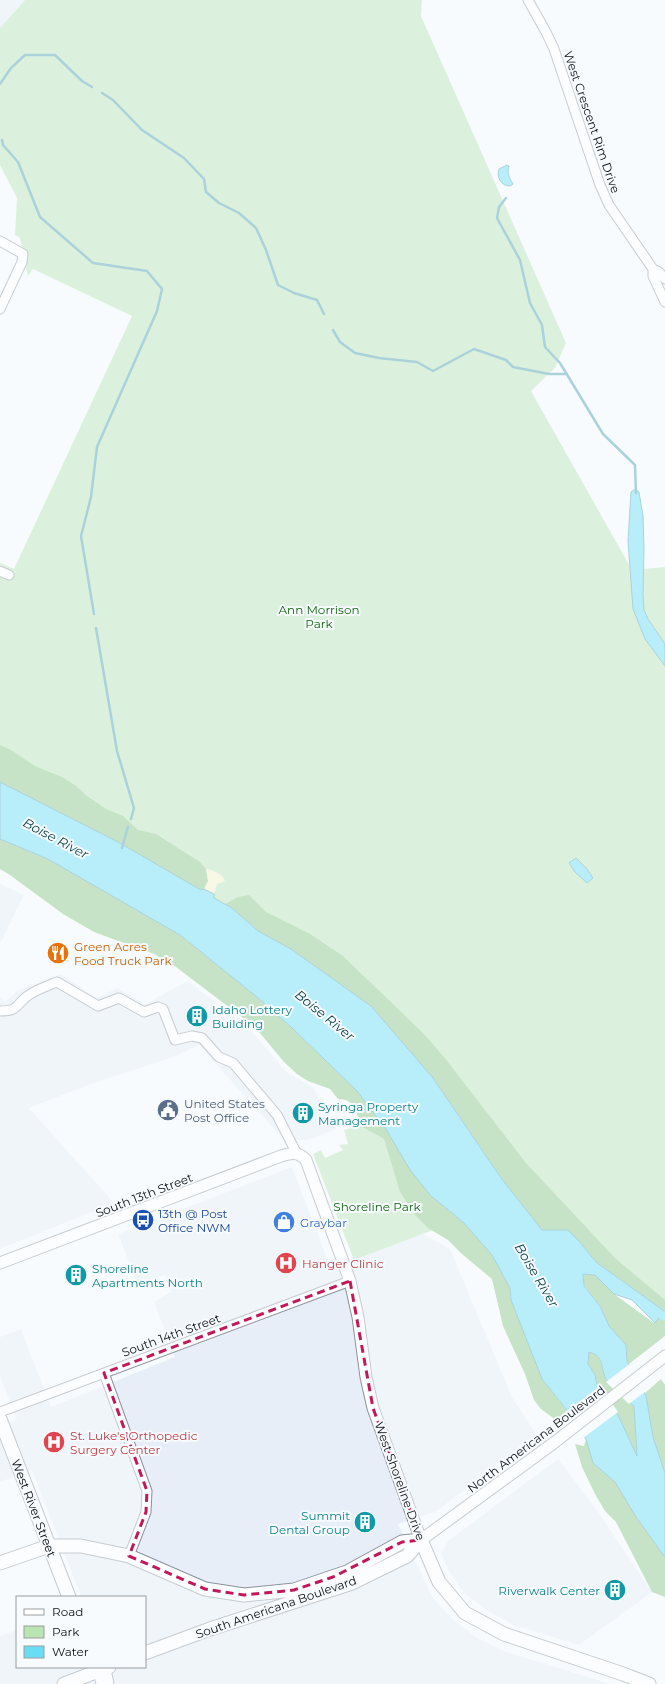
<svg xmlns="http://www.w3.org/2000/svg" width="665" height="1684" font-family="Montserrat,sans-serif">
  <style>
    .built { fill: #e7eef7 }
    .green { fill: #b9e5b5 }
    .forest { fill: #8ac585 }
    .sand { fill: #fbf1cb }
    .water { fill: #6addf5; stroke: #4ea0b2; fill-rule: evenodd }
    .pier { fill: #f7fbfe }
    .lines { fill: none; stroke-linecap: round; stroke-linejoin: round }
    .stream { stroke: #4ea0b2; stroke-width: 2.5 }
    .canal { stroke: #6addf5; stroke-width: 8 }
    .minor-casing { stroke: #8b929b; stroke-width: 11 }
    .tertiary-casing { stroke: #8b929b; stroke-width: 13 }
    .secondary-casing { stroke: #8b929b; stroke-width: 15 }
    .motorway-casing { stroke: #8b929b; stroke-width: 19 }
    .minor { stroke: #fff; stroke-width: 9 }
    .tertiary { stroke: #fff; stroke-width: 11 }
    .secondary { stroke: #fff; stroke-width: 13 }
    .motorway { stroke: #fff; stroke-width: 17 }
    .marked { fill: none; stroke: #c2185b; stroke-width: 3; stroke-dasharray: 8 5; stroke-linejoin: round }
    .labels { text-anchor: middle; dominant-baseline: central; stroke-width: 4; stroke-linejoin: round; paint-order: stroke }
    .street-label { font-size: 12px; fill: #0e1114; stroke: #f7fbfe }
    .park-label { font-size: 12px; fill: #146611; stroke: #f7fbfe }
    .food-label { font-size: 12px; fill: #c56008; stroke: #f7fbfe; text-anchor: start }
    .culture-label { font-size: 12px; fill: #0d838f; stroke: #f7fbfe; text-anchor: start }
    .service-label { font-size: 12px; fill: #4e5e75; stroke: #f7fbfe; text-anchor: start }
    .transit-label { font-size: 12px; fill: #164399; stroke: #f7fbfe; text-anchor: start }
    .shop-label { font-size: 12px; fill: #366cbe; stroke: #f7fbfe; text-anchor: start }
    .health-label { font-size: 12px; fill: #be3a42; stroke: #f7fbfe; text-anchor: start }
    .water-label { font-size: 13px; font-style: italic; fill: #0e434d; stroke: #f7fbfe }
  </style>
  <rect width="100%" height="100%" fill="#f7fbfe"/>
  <path class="built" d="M0 0H25L0 28Z
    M0 884 24 895 0 944Z
    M60 974 97 998 117 988 145 1004 188 981 250 1029 286 1072 313 1087 336 1129 308 1140H284L199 1045 173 1057 88 1085 29 1108 114 1203 0 1249V998L5 1002 17 991Z
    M292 1167 332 1271 354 1260 423 1234 450 1249 512 1397 536 1434 437 1511 398 1524 433 1598 451 1618 476 1637 503 1651 611 1684H0V1636L17 1630V1667H145V1597H81L32 1470 0 1482V1427L17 1420 0 1376V1337L21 1329 51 1407 175 1357 154 1302 171 1292 165 1275 138 1285 118 1234Z
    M558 1459 596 1509 652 1592 579 1645 514 1625 485 1609 463 1592 449 1571 441 1554 448 1541Z"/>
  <path class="green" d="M25 0H422L421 16 566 343 555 368 531 391 632 570 665 567V1329L477 1142 433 1078 232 908 0 782V563L14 569 132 316 33 269 28 276 20 238 15 235 17 198 0 165V28Z
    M360 1126 384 1139 436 1229 354 1260 313 1154 321 1150 325 1158 343 1150 339 1145 348 1144 344 1130Z"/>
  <path class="forest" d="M0 745 11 750 35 766 64 778 76 786 87 796 106 809 123 816 138 830 156 834 200 862 206 869 208 881 204 889 201 890 118 842 0 782Z
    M0 839 48 859 180 935 257 997 291 1027 357 1091 386 1129 410 1170 431 1196 463 1222 492 1255 510 1288 511 1300 542 1379 567 1411 556 1420 541 1409 534 1400 525 1374 503 1326 492 1279 462 1254 448 1240 428 1228 416 1216 400 1192 384 1139 360 1126C357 1112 355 1099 338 1099L330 1089 308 1081 297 1074 284 1062 255 1027 176 967 154 954 94 932 63 914 10 875 0 869Z
    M249 895 266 912 310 934 343 956 423 1033 444 1057 526 1163 616 1259 665 1300V1336L629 1364 627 1361 626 1345 609 1326 600 1306 584 1285 583 1274 595 1275 614 1294 654 1323 664 1311 596 1262 579 1241 568 1230H542L501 1178 433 1078 371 1006 291 949 258 931 232 908 225 904 238 897Z
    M588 1352C605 1356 600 1368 606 1379 610 1386 628 1400 634 1406L637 1457 617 1413 597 1385 595 1375 588 1364Z
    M661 1379 665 1385V1473L653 1437 645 1393Z
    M586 1439 594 1463 615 1482 636 1517 665 1557V1597L652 1592 616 1522 605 1511 595 1494 582 1467 575 1444 584 1446Z"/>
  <path class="sand" d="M206 869C213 870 223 874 225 881L217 884 214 894 204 889 208 881Z"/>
  <path class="water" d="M507 165 509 166C507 174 509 177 513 184L510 186C501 186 496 177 499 169Z
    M635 489 639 492 643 516 644 549 643 595 644 610 648 619 665 644V666L645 639 633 609 628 541 631 492Z
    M0 782 118 842 201 890 204 889 214 894V898L232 908 258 931 291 949 371 1006 433 1078 501 1178 542 1230H568L579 1241 596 1262 664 1311 655 1323 632 1300 614 1294 595 1275 583 1274 584 1286 600 1306 609 1326 626 1345 627 1361 646 1396 653 1437 665 1473V1557L636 1517 615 1482 593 1463 586 1439 566 1409 542 1379 511 1300 510 1288 492 1255 463 1222 431 1196 410 1170 386 1129 357 1091 291 1027 257 997 180 935 48 859 0 839ZM589 1352C605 1356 600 1368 606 1379 610 1386 627 1400 634 1406L637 1456 617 1413 597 1385 595 1375 588 1364Z
    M576 858 587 869 593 878 587 883 575 872 569 863Z"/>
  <path class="pier" d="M631 1363 646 1391 629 1404 606 1382Z
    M600 1386 618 1412 583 1438 566 1412Z"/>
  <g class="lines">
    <path class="stream" d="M0 84 11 68 25 55H55L82 81 92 87
      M102 93 113 100 142 130 184 158 204 179 206 192 219 203 239 213 256 228 266 250 278 285 294 293 317 300 324 314
      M2 140 3 145 18 162 40 217 93 263 147 271 162 289 157 311 97 447 91 497 81 536 94 614
      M506 198 499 207 497 218 520 260 530 303 542 325 545 347 560 363 603 434 635 465 636 493
      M333 330 340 342 355 353 379 358 417 362 433 371 474 349 506 360 513 367 549 374H567
      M96 628 117 751 134 808 131 819
      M122 848 128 827"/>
    <path class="canal" d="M653 1309 665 1317"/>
    <g class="minor-casing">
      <path id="minor" d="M528 0 546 32 554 49 600 185 609 205 653 269 659 272 665 279
        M0 241 23 254 22 262 0 309
        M653 269V276L665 302
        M0 571 9 575
        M0 1011C17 1011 15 1007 26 997 35 990 47 986 57 982L98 1006 119 998 144 1012 158 1007 163 1009 175 1040 192 1036 202 1038 219 1057 233 1063 277 1115 297 1154
        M104 1373 147 1491 146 1512 129 1556
        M0 1412 350 1281"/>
    </g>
    <g class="tertiary-casing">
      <path id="tertiary" d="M0 1263 281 1156C291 1153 298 1151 306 1160L350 1281 358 1317 366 1377 373 1408 421 1540 555 1442 665 1356"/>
    </g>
    <g class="secondary-casing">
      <path id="secondary" d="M0 1419 69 1597
        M421 1540 439 1582 465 1613 504 1634 623 1674 649 1684
        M0 1563 49 1546H81L129 1556 205 1589 244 1595 294 1590 347 1572 402 1542 421 1540
        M145 1653 210 1629 352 1583 407 1556 421 1540
        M64 1684 109 1667"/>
    </g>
    <g class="motorway-casing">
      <path id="motorway" d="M102 1670 105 1684"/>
    </g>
    <use href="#minor" class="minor"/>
    <use href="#tertiary" class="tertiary"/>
    <use href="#secondary" class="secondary"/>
    <use href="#motorway" class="motorway"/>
  </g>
  <path d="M0 0H665V1684H0ZM350 1281 373 1408 421 1540 402 1542 333 1577 294 1590 244 1595 205 1589 129 1556 146 1512 147 1491 104 1373Z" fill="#f7fbfe" fill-opacity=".55" fill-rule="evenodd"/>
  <path class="marked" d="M350 1281 373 1408 421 1540 402 1542 333 1577 294 1590 244 1595 205 1589 129 1556 146 1512 147 1491 104 1373Z"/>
  <defs>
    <g id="restaurant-disc" transform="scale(1.15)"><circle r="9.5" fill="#e8710a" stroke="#f7fbfe"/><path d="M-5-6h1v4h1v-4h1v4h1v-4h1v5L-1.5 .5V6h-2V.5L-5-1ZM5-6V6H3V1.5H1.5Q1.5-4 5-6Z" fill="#fff"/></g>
    <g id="building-disc" transform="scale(1.15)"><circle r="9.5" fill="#0f9aa8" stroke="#f7fbfe"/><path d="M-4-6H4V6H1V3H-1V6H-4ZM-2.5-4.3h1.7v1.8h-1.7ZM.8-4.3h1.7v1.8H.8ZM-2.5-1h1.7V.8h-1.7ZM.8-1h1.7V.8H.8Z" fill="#fff"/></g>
    <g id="civic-disc" transform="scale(1.15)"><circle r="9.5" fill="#5c6f8a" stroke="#f7fbfe"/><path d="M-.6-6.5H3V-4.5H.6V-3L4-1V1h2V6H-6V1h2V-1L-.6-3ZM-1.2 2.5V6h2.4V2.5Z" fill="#fff"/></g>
    <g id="bus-disc" transform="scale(1.15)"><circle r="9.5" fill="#1a4fb4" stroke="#f7fbfe"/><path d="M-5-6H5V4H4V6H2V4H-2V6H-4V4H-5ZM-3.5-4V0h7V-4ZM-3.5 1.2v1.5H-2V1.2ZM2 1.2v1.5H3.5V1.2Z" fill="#fff"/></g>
    <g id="shop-disc" transform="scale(1.15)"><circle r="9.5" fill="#3f7fe0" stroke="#f7fbfe"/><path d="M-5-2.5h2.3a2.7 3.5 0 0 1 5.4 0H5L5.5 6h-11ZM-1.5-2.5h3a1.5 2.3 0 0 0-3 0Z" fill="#fff"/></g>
    <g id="hospital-disc" transform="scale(1.15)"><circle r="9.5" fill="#e0444e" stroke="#f7fbfe"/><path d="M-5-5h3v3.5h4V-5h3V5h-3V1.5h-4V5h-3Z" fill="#fff"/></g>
  </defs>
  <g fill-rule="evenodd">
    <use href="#restaurant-disc" x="58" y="953"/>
    <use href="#building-disc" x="197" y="1016"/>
    <use href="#civic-disc" x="168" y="1110"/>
    <use href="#building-disc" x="303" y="1113"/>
    <use href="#bus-disc" x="143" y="1220"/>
    <use href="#shop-disc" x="284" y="1222"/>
    <use href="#hospital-disc" x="286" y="1263"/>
    <use href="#building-disc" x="76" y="1275"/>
    <use href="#hospital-disc" x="54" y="1442"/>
    <use href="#building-disc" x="365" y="1522"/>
    <use href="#building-disc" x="615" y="1590"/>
  </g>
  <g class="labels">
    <g class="street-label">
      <text transform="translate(592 122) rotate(71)">West Crescent Rim Drive</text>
      <text transform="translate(144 1195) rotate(-21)">South 13th Street</text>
      <text transform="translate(171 1335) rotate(-20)">South 14th Street</text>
      <text transform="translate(536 1439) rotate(-37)">North Americana Boulevard</text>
      <text transform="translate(400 1481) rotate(70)">West Shoreline Drive</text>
      <text transform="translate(34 1508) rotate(69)">West River Street</text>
      <text transform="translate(276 1607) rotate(-19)">South Americana Boulevard</text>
    </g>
    <g class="park-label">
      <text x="319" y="609">Ann Morrison<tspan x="319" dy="14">Park</tspan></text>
      <text x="377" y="1206">Shoreline Park</text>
    </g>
    <g class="food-label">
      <text x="74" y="946">Green Acres<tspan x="74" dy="14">Food Truck Park</tspan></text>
    </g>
    <g class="culture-label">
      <text x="212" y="1009">Idaho Lottery<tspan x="212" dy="14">Building</tspan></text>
      <text x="318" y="1106">Syringa Property<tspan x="318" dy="14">Management</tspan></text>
      <text x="92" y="1268">Shoreline<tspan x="92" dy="14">Apartments North</tspan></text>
      <text x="350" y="1515" text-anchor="end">Summit<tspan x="350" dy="14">Dental Group</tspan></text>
      <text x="600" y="1590" text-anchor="end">Riverwalk Center</text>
    </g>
    <g class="service-label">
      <text x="184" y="1103">United States<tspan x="184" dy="14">Post Office</tspan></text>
    </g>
    <g class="transit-label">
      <text x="158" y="1213">13th @ Post<tspan x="158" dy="14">Office NWM</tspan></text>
    </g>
    <g class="shop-label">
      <text x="300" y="1222">Graybar</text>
    </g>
    <g class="health-label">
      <text x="302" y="1263">Hanger Clinic</text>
      <text x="70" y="1435">St. Luke's Orthopedic<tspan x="70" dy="14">Surgery Center</tspan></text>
    </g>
    <g class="water-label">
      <text transform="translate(56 838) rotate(28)">Boise River</text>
      <text transform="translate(325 1015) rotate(39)">Boise River</text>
      <text transform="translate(537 1275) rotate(59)">Boise River</text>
    </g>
  </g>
  <rect x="16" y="1596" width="130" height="72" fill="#f7fbfe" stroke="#9a9da0"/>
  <rect x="24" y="1609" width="20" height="6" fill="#ffffff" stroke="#9a9da0"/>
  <text x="52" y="1616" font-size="12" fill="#0e1114">Road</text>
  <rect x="24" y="1626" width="20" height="12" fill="#b9e5b5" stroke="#9a9da0"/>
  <text x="52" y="1636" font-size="12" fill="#0e1114">Park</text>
  <rect x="24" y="1646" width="20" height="12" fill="#6addf5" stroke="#9a9da0"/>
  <text x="52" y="1656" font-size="12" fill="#0e1114">Water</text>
</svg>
